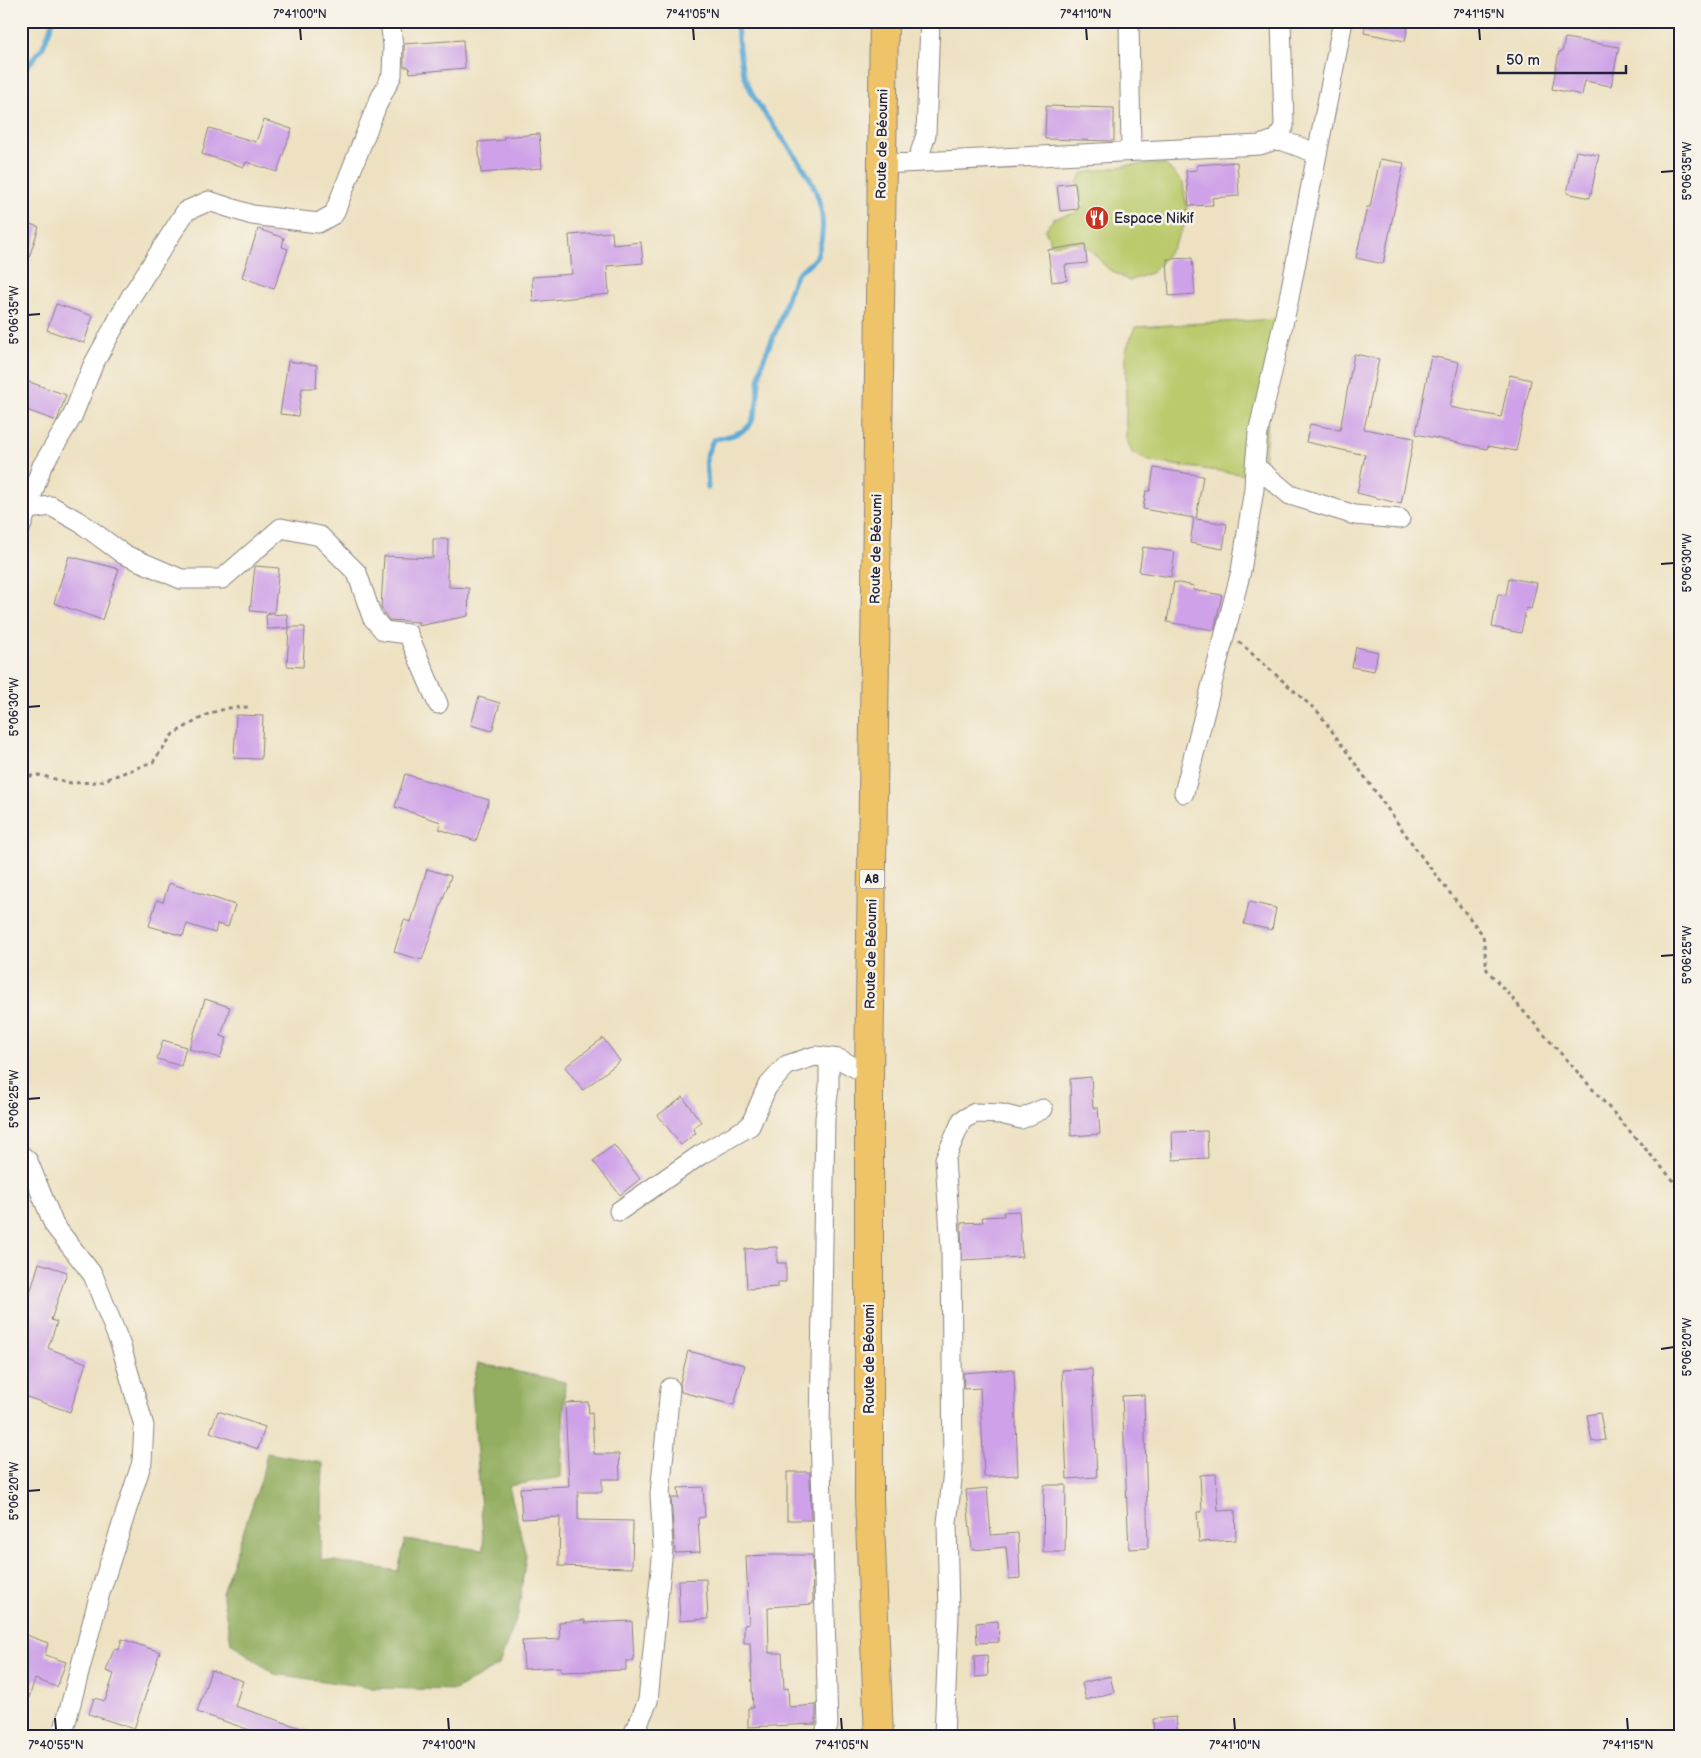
<svg xmlns="http://www.w3.org/2000/svg" width="1701" height="1758" font-family="'Balsamiq Sans',sans-serif">
  <style>
    .green { fill: #baca6c; stroke: #6e7654 }
    .forest { fill: #93ae60; stroke: #5a684e }
    .lines { fill: none; stroke-linecap: round; stroke-linejoin: round }
    .stream { stroke: #5daad6; stroke-width: 5 }
    .building { fill: #cea1e8 }
    .minor-casing { stroke: #88827e; stroke-width: 21 }
    .primary-casing { stroke: #88827e; stroke-width: 30 }
    .path { stroke: #88827e; stroke-width: 3; stroke-dasharray: 4 4; stroke-linecap: butt }
    .minor { stroke: #fff; stroke-width: 19 }
    .primary { stroke: #efc469; stroke-width: 28 }
    .ticks { fill: none; stroke: #22223b; stroke-width: 2 }
    .labels { text-anchor: middle; dominant-baseline: central; stroke-width: 5; stroke-linejoin: round; paint-order: stroke }
    .shield { fill: #f7f3e8; stroke: #62616f; stroke-width: 1 }
    .shield-label { font-size: 12px; font-weight: bold; fill: #22223b }
    .street-label { font-size: 14px; fill: #22223b; stroke: #f7f3e8 }
    .poi-label { font-size: 14px; fill: #22223b; stroke: #f7f3e8; text-anchor: start }
    .neatline { fill: none; stroke: #22223b; stroke-width: 2 }
    .ticks-label { font-size: 12px; text-anchor: middle; fill: #22223b }
  </style>
  <rect width="100%" height="100%" fill="#f7f3e8"/>
  <filter id="ink" filterUnits="userSpaceOnUse"><feTurbulence type="fractalNoise" baseFrequency=".02" numOctaves="2"/><feDisplacementMap in="SourceGraphic" scale="10" xChannelSelector="R" yChannelSelector="G"/><feConvolveMatrix kernelMatrix="1 2 1 2 8 2 1 2 1" color-interpolation-filters="sRGB"/></filter>
  <filter id="wash" filterUnits="userSpaceOnUse"><feTurbulence type="fractalNoise" baseFrequency=".0096" numOctaves="4" result="noise"/><feDisplacementMap in="SourceGraphic" scale="20" xChannelSelector="R" yChannelSelector="G"/><feGaussianBlur stdDeviation="1.12" result="paint"/><feColorMatrix in="noise" values="0 0 0 0 0 0 0 0 0 0 0 0 0 0 0 0 0 1.4 0 .05"/><feComposite in="paint" operator="in"/></filter>
  <g filter="url(#wash)">
    <rect width="100%" height="100%" fill="#ede1c1"/>
    <path class="green" d="M1165 164 1183 183 1188 219 1173 247 1153 272 1129 281 1107 268 1085 244 1072 242 1052 245 1045 230 1054 218 1075 213 1084 206 1077 183 1083 173 1129 165Z
      M1277 319 1263 477 1152 462 1133 454 1126 439V350L1135 327Z"/>
    <path class="forest" d="M478 1363 565 1382 561 1477 509 1486 526 1556 518 1614 499 1665 455 1690 373 1688 274 1674 231 1643 222 1593 261 1480 267 1453 323 1463 321 1559 398 1571 405 1540 484 1550 472 1389Z"/>
    <g class="lines">
      <path class="stream" d="M21 74 43 47 53 21
        M708 488 706 457 713 440C724 437 740 435 748 427 761 413 756 379 763 361 767 349 773 338 778 326 784 309 788 292 796 276 801 266 813 267 818 253 842 180 766 137 745 77 739 59 738 40 737 21"/>
    </g>
    <g id="blocks">
      <path class="building" d="M1366 21H1409L1405 41 1364 33Z
        M1565 38 1619 47 1611 86 1585 81 1582 95 1552 89 1559 52H1562Z
        M463 40 465 68 410 73 409 67H404V44Z
        M1046 106 1114 108V141L1045 139Z
        M264 120 292 129 277 172 246 162 244 167 202 154 209 128 256 142Z
        M539 134 542 168 481 173 478 142 504 140 503 137Z
        M1576 151 1599 155 1590 198 1567 193Z
        M1380 159 1404 163 1383 264 1356 258 1367 207H1370Z
        M1237 162 1239 196 1212 198 1213 205 1189 206 1186 171 1197 170V165Z
        M1075 183 1078 209 1060 211 1057 185Z
        M21 221 39 227 24 273 21 272Z
        M258 229 284 238 282 247 288 249 274 289 242 277Z
        M612 232 613 245 641 242 643 263 607 266 609 294 533 302 532 277 572 274 569 235Z
        M1085 244 1087 263 1065 265 1067 280 1052 282 1048 250Z
        M1192 258 1195 294 1169 296 1167 259Z
        M56 304 93 316 84 343 47 330Z
        M1354 354 1379 359 1364 429 1414 438 1401 504 1357 493 1365 455 1306 442 1310 424 1340 430Z
        M1431 356 1459 362 1450 407 1501 417 1510 375 1531 380 1516 451 1488 446 1487 449 1416 434Z
        M288 361 317 365 316 388H302L298 416 280 414Z
        M21 379 66 395 57 421 21 408Z
        M1154 468 1203 476 1196 519 1227 524 1223 549 1190 543 1194 518 1143 509 1146 491H1150Z
        M433 539H448L447 578H449V587L469 588 468 616 418 626 419 622 389 620 381 608 384 556 433 558Z
        M1143 547 1175 552 1171 577 1139 572Z
        M69 556 119 569 102 620 54 603Z
        M255 566 279 568 274 613 250 611Z
        M1509 578 1537 583 1531 609 1526 608 1521 633 1492 627 1498 594 1506 595Z
        M1174 582 1194 586 1193 590 1222 595 1214 630 1167 622Z
        M287 614 288 628 267 629 266 615Z
        M289 627H305L303 667 287 666Z
        M1356 647 1378 652 1374 671 1352 667Z
        M479 697 500 703 492 731 471 725Z
        M236 715 263 716 261 759 234 758Z
        M405 774 489 800 476 841 439 829 441 822 395 807Z
        M427 869 451 876 422 960 394 952 404 920 411 922Z
        M169 883 235 905 228 927 217 924 215 933 187 924 183 936 149 926 157 900 163 902Z
        M1249 902 1276 908 1272 930 1244 924Z
        M205 999 230 1007 221 1036 227 1038 220 1058 189 1049Z
        M603 1038 620 1061 583 1090 565 1067Z
        M163 1040 186 1047 181 1066 157 1059Z
        M1091 1077 1093 1108H1098L1100 1134 1071 1136 1070 1079Z
        M683 1097 701 1122 693 1128 696 1133 681 1145 658 1115Z
        M1207 1131 1208 1158 1173 1160 1172 1132Z
        M614 1145 640 1179 620 1195 593 1161Z
        M1019 1211 1022 1257 962 1260 961 1223 983 1222 982 1217 1004 1216 1003 1212Z
        M777 1247V1263H786V1282H778V1287L747 1289 745 1249Z
        M39 1263 67 1272 51 1320 57 1322 48 1348 86 1363 70 1412 21 1395V1323Z
        M688 1351 745 1365 734 1405 681 1392 680 1383Z
        M1014 1369 1018 1475 984 1477 980 1388 964 1389 963 1373Z
        M1092 1369 1097 1477 1067 1479 1062 1370Z
        M1144 1395 1148 1548 1129 1549 1122 1396Z
        M588 1402 589 1413 592 1412 594 1454H619L620 1479H602V1492H578V1520L633 1521 632 1568 559 1566 560 1517 522 1519 520 1488 569 1486 565 1403Z
        M218 1411 265 1427 258 1449 210 1432Z
        M1600 1413 1605 1440 1592 1442 1587 1415Z
        M787 1472H810L811 1520H787Z
        M1216 1474 1218 1511 1235 1510 1236 1540 1199 1542 1197 1512H1202L1200 1475Z
        M1044 1485H1066L1065 1552H1043Z
        M703 1487 705 1517 698 1518 700 1552 675 1553 671 1498H679L678 1488Z
        M987 1488 991 1535 1018 1533 1020 1578 1009 1579 1006 1547 972 1550 966 1490Z
        M772 1555H812L813 1604 768 1607 769 1653H782L784 1689 788 1688 789 1707 816 1705V1724L748 1727V1708H753L750 1643H744V1625L749 1624 746 1556Z
        M706 1579 708 1619 680 1621 678 1580Z
        M585 1620V1623L632 1621 634 1661H626V1670L561 1672V1667L524 1669 522 1641 560 1639 559 1622Z
        M998 1621 999 1642 977 1643 976 1623Z
        M21 1633 48 1643 45 1655 66 1662 57 1687 35 1679 24 1713H21Z
        M122 1639 160 1652 134 1729 89 1714 94 1698 105 1701 114 1674 106 1671 114 1649 119 1650Z
        M987 1655 988 1676 975 1677 974 1656Z
        M211 1670 243 1681 235 1706 319 1734 318 1737H251L253 1731 197 1712Z
        M1110 1676 1114 1692 1086 1700 1082 1683Z
        M1176 1717 1178 1737H1154L1153 1719Z"/>
    </g>
  </g>
  <g filter="url(#ink)">
    <use href="#blocks" fill-opacity="0" stroke="#88827e" stroke-width="1"/>
    <g class="lines">
      <g class="minor-casing">
        <path id="minor" d="M1129 21 1131 151
          M1343 21 1289 298 1258 433 1255 466 1290 495 1355 515 1400 519
          M1278 139 1284 126 1281 21
          M917 162 926 135 930 21
          M882 164 1260 145 1278 139 1316 153
          M28 509 51 506 81 523 123 554 181 579H222L281 528 320 536 357 573 372 617 384 631 408 634 438 704
          M21 527 42 466 72 417 93 365 130 298 186 211 209 201 252 215 318 223 334 214 377 105 392 75 393 45 390 21
          M1184 793 1241 571 1254 489 1255 466
          M21 1155 28 1161 54 1225 93 1275 121 1346 144 1426 142 1462 100 1593 62 1737
          M619 1211 700 1155 750 1126 767 1087 787 1065 815 1056 839 1059 869 1075
          M632 1737 648 1701 663 1548 660 1494 670 1388
          M823 1737 828 1726 820 1430 825 1118 829 1087V1058
          M944 1737 949 1615 947 1523 953 1471 951 1248 945 1159 962 1120 975 1113 1001 1114 1021 1119 1043 1109"/>
      </g>
      <g class="primary-casing">
        <path id="primary" d="M879 1737 869 1499V1075L884 21"/>
      </g>
      <path class="path" d="M1600 21C1614 24 1647 32 1658 21
        M1239 642 1319 713 1424 860 1483 935 1487 970 1673 1180 1680 1194
        M21 777 39 775 71 783 99 782 153 762 173 734 210 713 229 708 249 707"/>
      <use href="#minor" class="minor"/>
      <use href="#primary" class="primary"/>
    </g>
  </g>
  <path class="ticks" d="M300 28 301 40M693 28 694 40M1086 28 1087 40M1479 28 1480 40M1661 172 1674 171M28 315 40 314M1661 564 1674 563M28 707 40 706M1661 956 1674 955M28 1099 40 1098M1661 1349 1674 1347M28 1491 40 1490M55 1718 56 1730M448 1718 449 1730M841 1718 842 1730M1234 1718 1235 1730M1627 1718 1628 1730"/>
  <defs>
    <g id="restaurant-disc" transform="scale(1.25)"><circle r="9.5" fill="#c8321e" stroke="#f7f3e8"/><path d="M-5-6h1v4h1v-4h1v4h1v-4h1v5L-1.5 .5V6h-2V.5L-5-1ZM5-6V6H3V1.5H1.5Q1.5-4 5-6Z" fill="#fff"/></g>
  </defs>
  <g fill-rule="evenodd">
    <use href="#restaurant-disc" x="1097" y="218"/>
  </g>
  <g class="labels">
    <rect class="shield" x="859.5" y="869.5" width="25" height="19" rx="4"/>
    <g class="shield-label">
      <text x="872" y="879">A8</text>
    </g>
    <g class="street-label">
      <text transform="translate(882 144) rotate(-89)">Route de Béoumi</text>
      <text transform="translate(876 549) rotate(-89)">Route de Béoumi</text>
      <text transform="translate(871 954) rotate(-89)">Route de Béoumi</text>
      <text transform="translate(869 1359) rotate(-90)">Route de Béoumi</text>
    </g>
    <g class="poi-label">
      <text x="1114" y="218">Espace Nikif</text>
    </g>
  </g>
  <rect width="1701" height="1758" fill="none" stroke="#f7f3e8" stroke-width="55"/>
  <path d="M1498 65v8h128v-8" fill="none" stroke="#22223b" stroke-width="2.5"/>
  <text x="1506" y="65" font-size="15" fill="#22223b" stroke="#f7f3e8" stroke-width="4" paint-order="stroke">50 m</text>
  <rect x="28" y="28" width="1646" height="1702" class="neatline"/>
  <g class="ticks-label">
    <text x="300" y="18">7°41'00"N</text>
    <text x="693" y="18">7°41'05"N</text>
    <text x="1086" y="18">7°41'10"N</text>
    <text x="1479" y="18">7°41'15"N</text>
    <text transform="translate(1687 171) rotate(-90)" y="4">5°06'35"W</text>
    <text transform="translate(14 315) rotate(-90)" y="4">5°06'35"W</text>
    <text transform="translate(1687 563) rotate(-90)" y="4">5°06'30"W</text>
    <text transform="translate(14 707) rotate(-90)" y="4">5°06'30"W</text>
    <text transform="translate(1687 955) rotate(-90)" y="4">5°06'25"W</text>
    <text transform="translate(14 1099) rotate(-90)" y="4">5°06'25"W</text>
    <text transform="translate(1687 1347) rotate(-90)" y="4">5°06'20"W</text>
    <text transform="translate(14 1491) rotate(-90)" y="4">5°06'20"W</text>
    <text x="56" y="1749">7°40'55"N</text>
    <text x="449" y="1749">7°41'00"N</text>
    <text x="842" y="1749">7°41'05"N</text>
    <text x="1235" y="1749">7°41'10"N</text>
    <text x="1628" y="1749">7°41'15"N</text>
  </g>
</svg>
